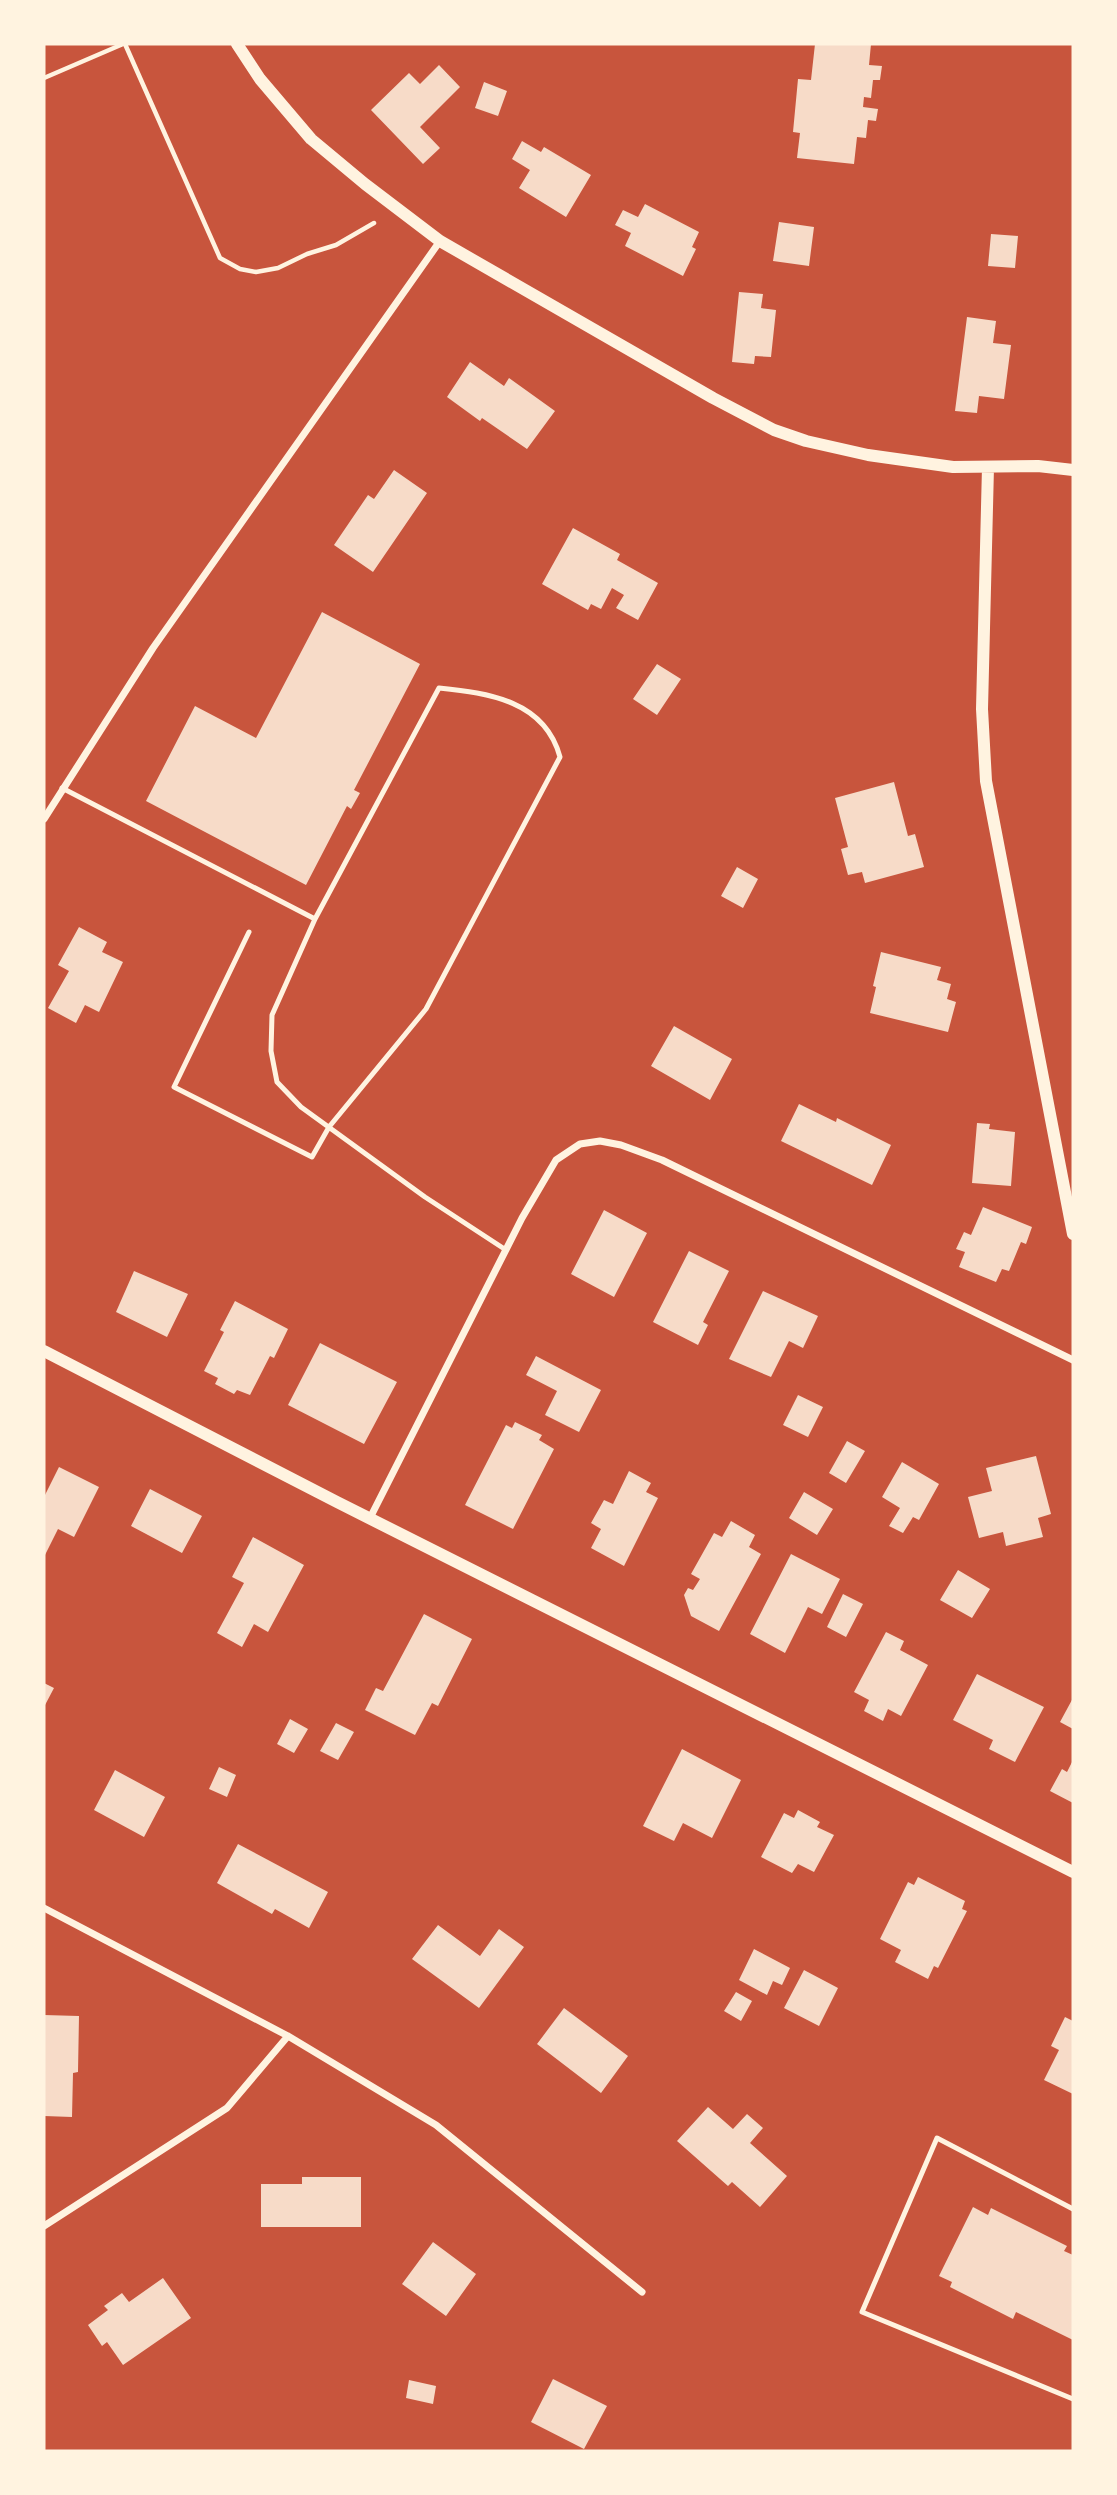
<svg xmlns="http://www.w3.org/2000/svg" width="1117" height="2495" font-family="'Roboto Serif',serif">
  <style>
    .building { fill: #f7dbc8 }
    .lines { fill: none; stroke-linecap: round; stroke-linejoin: round }
    .path { stroke: #fff3e0; stroke-width: 4.5 }
    .service { stroke: #fff3e0; stroke-width: 5 }
    .minor { stroke: #fff3e0; stroke-width: 7 }
    .tertiary { stroke: #fff3e0; stroke-width: 12 }
  </style>
  <rect width="100%" height="100%" fill="#c8553d"/>
  <path class="building" d="M815 44H871L869 65 882 66 880 80H873L871 98 864 97 863 107 878 109 876 121 868 120 866 138 857 137 854 164 797 158 800 133 793 132 798 79 811 80Z
    M439 65 460 87 420 127 440 148 423 164 371 110 409 73 420 84Z
    M484 82 507 91 498 116 475 108Z
    M522 141 541 152 544 147 591 175 566 217 519 188 530 170 512 159Z
    M645 204 699 232 692 247 696 249 683 276 625 246 631 233 615 225 623 210 638 217Z
    M779 222 814 227 809 266 773 261Z
    M991 234 1018 236 1015 268 988 266Z
    M739 292 763 294 761 308 776 310 771 357 755 356 754 364 732 362Z
    M967 317 996 321 993 343 1011 345 1004 399 979 396 977 413 955 411Z
    M470 362 504 386 509 378 555 411 527 449 482 418 480 421 447 397Z
    M394 470 427 493 373 572 334 545 368 495 374 499Z
    M573 528 620 554 617 560 658 583 638 620 616 608 624 595 612 588 601 609 591 604 588 610 542 584Z
    M322 612 420 664 354 790 360 793 351 809 347 806 306 885 146 801 195 706 256 738Z
    M657 664 681 679 657 715 633 699Z
    M894 782 908 836 915 834 924 867 865 883 862 872 848 875 841 849 848 847 835 798Z
    M737 867 758 879 743 908 721 896Z
    M79 927 107 942 102 952 123 962 99 1012 85 1005 76 1023 48 1008 69 971 58 965Z
    M881 952 941 967 937 980 951 984 947 999 956 1002 948 1032 870 1013 876 987 873 986Z
    M674 1026 732 1059 710 1100 651 1066Z
    M799 1104 836 1122 837 1118 891 1145 872 1185 781 1141Z
    M977 1123 990 1124 989 1129 1015 1132 1011 1186 972 1183Z
    M983 1207 1032 1227 1026 1244 1021 1242 1009 1271 1002 1269 996 1282 959 1267 965 1252 956 1249 964 1232 971 1235Z
    M604 1210 647 1233 614 1297 571 1274Z
    M689 1251 729 1271 703 1322 708 1325 698 1345 653 1322Z
    M134 1271 188 1294 167 1337 116 1312Z
    M763 1291 818 1316 803 1348 789 1341 771 1377 729 1359Z
    M235 1301 288 1329 274 1358 270 1356 250 1395 237 1390 234 1394 215 1384 218 1378 204 1371 224 1332 220 1330Z
    M320 1343 397 1382 364 1444 288 1405Z
    M536 1356 601 1390 579 1432 545 1415 557 1391 526 1375Z
    M798 1395 823 1407 808 1437 783 1425Z
    M515 1422 542 1435 539 1440 554 1449 513 1529 465 1505 506 1425 512 1428Z
    M847 1441 865 1451 846 1483 829 1473Z
    M1036 1456 1051 1514 1038 1518 1043 1537 1006 1546 1003 1532 979 1538 968 1497 992 1491 986 1468Z
    M902 1462 939 1484 919 1520 913 1517 903 1533 889 1526 900 1508 882 1497Z
    M59 1467 99 1487 74 1537 58 1529 44 1557V1497Z
    M629 1471 651 1483 646 1492 658 1498 624 1566 591 1548 601 1529 591 1523 604 1500 613 1504Z
    M150 1489 202 1516 182 1553 131 1526Z
    M804 1492 833 1509 817 1535 789 1518Z
    M731 1521 755 1535 749 1547 761 1554 719 1631 691 1616 684 1595 688 1588 693 1590 700 1579 691 1574 714 1533 722 1537Z
    M253 1537 304 1565 268 1632 254 1624 242 1647 217 1633 244 1583 232 1577Z
    M791 1554 840 1579 822 1614 808 1607 785 1653 750 1634Z
    M958 1570 990 1589 972 1618 940 1600Z
    M843 1594 863 1604 846 1637 827 1627Z
    M424 1614 472 1639 438 1706 432 1703 415 1735 365 1710 376 1688 383 1691Z
    M886 1632 904 1641 900 1650 928 1665 901 1716 888 1709 883 1721 864 1711 869 1700 854 1692Z
    M977 1674 1044 1707 1015 1762 989 1749 993 1740 953 1720Z
    M44 1683 54 1688 44 1707Z
    M1073 1698V1729L1060 1722Z
    M290 1719 308 1729 294 1753 277 1744Z
    M336 1723 354 1732 338 1760 320 1751Z
    M682 1749 741 1780 712 1838 683 1823 674 1841 643 1826Z
    M1073 1760V1803L1050 1791 1062 1769 1067 1772Z
    M219 1767 236 1775 227 1797 209 1789Z
    M115 1770 165 1797 144 1837 94 1810Z
    M798 1810 820 1822 817 1827 834 1835 814 1872 798 1864 792 1873 761 1857 784 1813 794 1818Z
    M238 1844 328 1892 309 1928 275 1909 272 1914 217 1883Z
    M918 1877 965 1901 962 1909 967 1911 938 1968 934 1966 928 1979 895 1962 901 1950 880 1939 908 1882 914 1885Z
    M438 1925 480 1956 499 1929 524 1947 479 2008 412 1959Z
    M754 1949 790 1968 782 1985 773 1981 767 1995 739 1980Z
    M804 1970 838 1988 819 2026 784 2008Z
    M736 1992 752 2001 741 2021 724 2011Z
    M564 2008 628 2056 601 2093 537 2044Z
    M44 2015 79 2016 78 2072 73 2073 72 2117 44 2116Z
    M1065 2017 1073 2021V2094L1044 2080 1059 2050 1051 2046Z
    M708 2107 733 2129 747 2114 763 2128 750 2143 787 2176 760 2207 732 2182 728 2186 677 2141Z
    M302 2177H361V2227H261V2184H302Z
    M973 2207 988 2215 991 2208 1067 2246 1064 2251 1073 2255V2340L1016 2312 1013 2319 950 2287 952 2282 939 2276Z
    M433 2242 476 2274 446 2316 402 2284Z
    M163 2278 191 2318 123 2365 107 2342 102 2346 88 2325 108 2310 104 2306 122 2293 129 2302Z
    M553 2379 607 2406 584 2449 531 2422Z
    M409 2380 436 2386 433 2404 406 2398Z"/>
  <g class="lines">
    <path class="path" d="M125 44 220 258 240 269 256 272 278 268 307 254 336 245 374 223
      M44 78 123 44"/>
    <path class="service" d="M62 788 315 919 272 1015 271 1051 277 1082 301 1107 425 1197 506 1250
      M249 932 174 1087 312 1157 329 1127 426 1009 560 757C545 701 489 693 439 688L315 919
      M1073 2209 937 2138 862 2312 1073 2399"/>
    <path class="minor" d="M44 819 153 648 440 241
      M370 1518 522 1218 556 1160 580 1144 600 1141 621 1145 662 1160 1073 1360
      M44 1908 288 2036 436 2125 642 2292
      M44 2226 227 2108 288 2036"/>
    <path class="tertiary" d="M237 44 260 79 311 139 365 184 440 241 713 398 774 430 806 441 868 455 953 467 1038 466 1073 470
      M988 467 982 709 986 781 1073 1234
      M44 1351 337 1502 1073 1872"/>
  </g>
  <rect width="1117" height="2495" fill="none" stroke="#fff3e0" stroke-width="91"/>
</svg>
